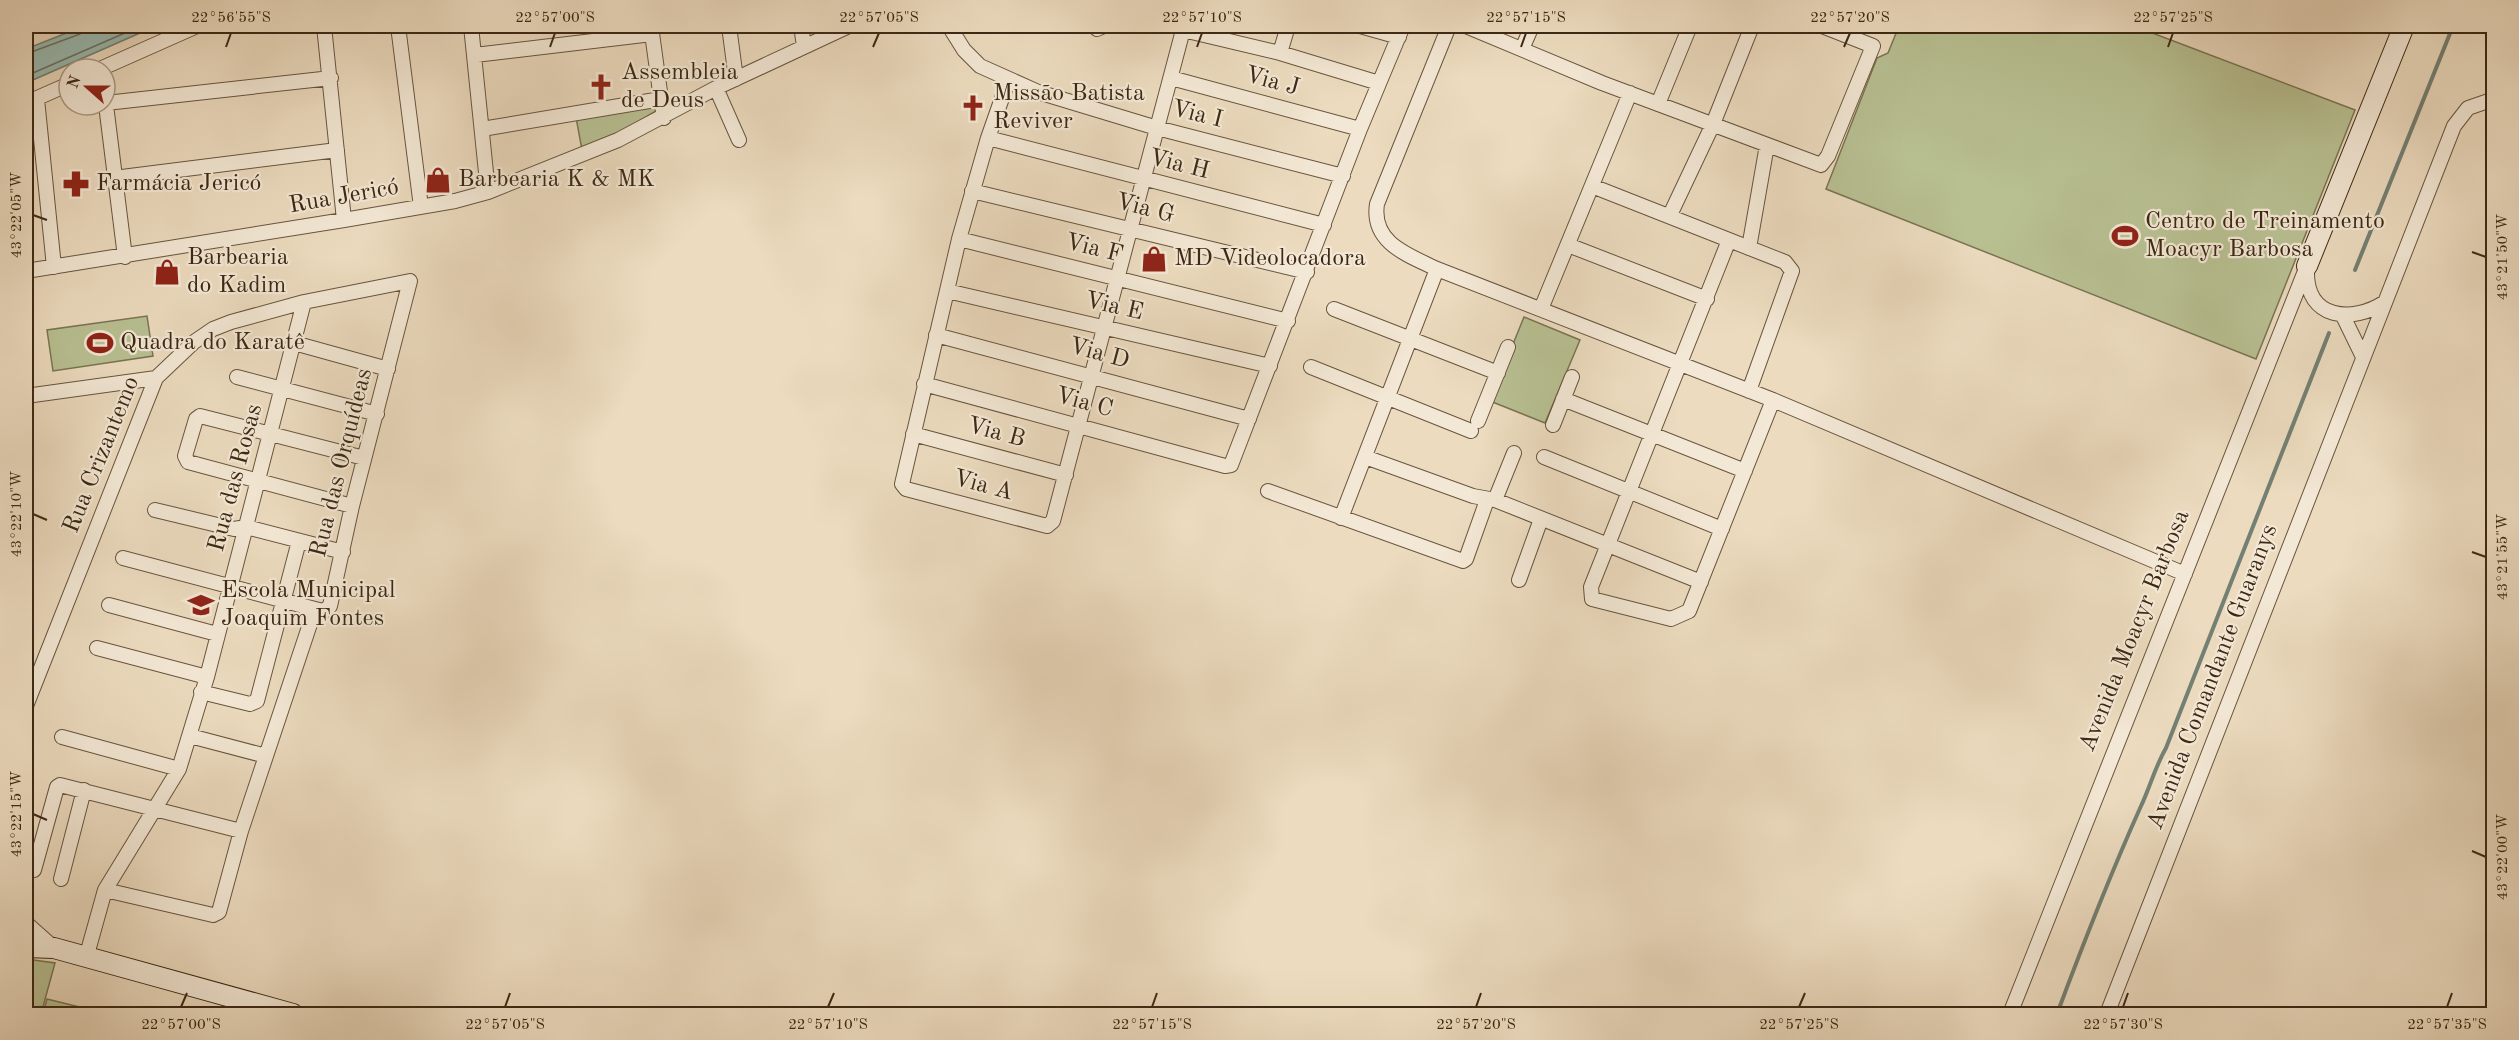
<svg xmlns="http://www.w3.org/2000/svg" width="2519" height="1040" font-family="'Old Standard TT',serif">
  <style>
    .green { fill: #b8c092; stroke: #7a7453; stroke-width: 1.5 }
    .water { fill: #99bbb2; stroke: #748073; stroke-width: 1.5 }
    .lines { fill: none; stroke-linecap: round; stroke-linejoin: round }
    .shore { stroke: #6a7263; stroke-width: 1.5 }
    .stream { stroke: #748073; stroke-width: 4 }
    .street-casing { stroke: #68553f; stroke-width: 16 }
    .secondary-casing { stroke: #3c2814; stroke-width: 22 }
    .street { stroke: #f3e8d5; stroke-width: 14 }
    .secondary { stroke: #f3e8d5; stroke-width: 20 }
    .ticks { fill: none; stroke: #3c2814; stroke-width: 2 }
    .labels { text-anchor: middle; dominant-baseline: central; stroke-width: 4.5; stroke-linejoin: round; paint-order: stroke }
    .poi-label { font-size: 24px; fill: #3c2814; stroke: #f3e8d5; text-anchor: start }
    .street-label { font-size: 24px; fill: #3c2814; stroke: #f3e8d5 }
    .neatline { fill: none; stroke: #3c2814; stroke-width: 2 }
    .ticks-label { font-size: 15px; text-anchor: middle; fill: #3c2814 }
  </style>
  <rect width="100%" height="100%" fill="#ecdbbf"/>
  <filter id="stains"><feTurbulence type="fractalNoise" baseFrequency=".00333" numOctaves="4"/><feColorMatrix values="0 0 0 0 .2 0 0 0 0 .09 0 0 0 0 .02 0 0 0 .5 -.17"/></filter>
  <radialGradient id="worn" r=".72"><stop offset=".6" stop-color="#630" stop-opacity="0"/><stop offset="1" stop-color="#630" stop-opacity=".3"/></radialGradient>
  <path class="green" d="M1899 26H2134L2355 110 2256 359 1826 189 1877 58 1888 53Z
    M619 108H661L623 131 582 150 575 112Z
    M147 316 153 356 53 371 47 330Z
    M1524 317 1580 340 1545 423 1490 401Z
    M26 959 55 963 41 1014H26Z
    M47 999 108 1014H43Z"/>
  <path class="water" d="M84 26H156L26 83V49Z"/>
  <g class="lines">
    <path class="shore" d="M26 54 80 34 84 26
      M26 76 141 26"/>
    <path class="stream" d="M2355 270 2453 26
      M2057 1014C2083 944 2110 875 2141 806 2150 787 2155 767 2166 748L2329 333"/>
    <g class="street-casing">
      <path id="street" d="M324 26 344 220
        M398 26 421 207
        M471 26 488 192
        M651 26 661 99
        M729 26 736 79
        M801 26 804 46
        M949 26 964 50 980 66 1038 92 1157 128 1343 176
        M1360 26 1399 37
        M1449 26 1377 204C1371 243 1408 255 1437 269L1773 400 2185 574
        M1466 26 1602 83 1821 165 1828 156 1873 46 1822 26
        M1097 29 1104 26
        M1183 30 1280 53 1379 83
        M1522 49 1532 26
        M1280 53 1288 26
        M475 55 652 34
        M100 69 197 26
        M1171 78 1360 129
        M1008 81 988 138 959 239 902 484 906 489 1047 526 1053 521 1183 30 1180 26
        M716 88 739 140
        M105 97 125 257
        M37 99 54 267
        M26 103 69 84
        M106 103 331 78
        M1658 104 1690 26
        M482 129 661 99 664 118
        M988 138 1324 225
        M114 178 337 150
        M1592 186 1729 240 1591 587 1592 599 1671 619 1689 611 1773 400
        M972 191 1307 272
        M1670 215 1713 124 1752 26
        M959 239 1288 321
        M1729 240 1785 262 1792 271 1749 391
        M1568 245 1707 299
        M1749 248 1767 145
        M26 271 344 220 455 201 488 192 618 140 716 88 849 26
        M2307 271C2306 319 2352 324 2385 302
        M947 291 1270 366
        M1334 309 1498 373
        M1541 309 1630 93
        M2343 316 2363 357
        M936 335 1249 419
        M294 343 388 369
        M1311 367 1471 431
        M237 377 377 414
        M924 384 1225 466 1231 465 1360 129 1403 26
        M26 396 156 378
        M1563 399 1745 471
        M1478 421 1508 347
        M1553 425 1572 377
        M913 434 1066 475
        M1365 457 1473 496 1495 500 1701 582
        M1544 457 1722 529
        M1268 491 1463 561 1466 559 1487 500
        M1495 500 1514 453
        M352 506 188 462 185 456 196 419 200 416 364 458
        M155 510 234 529 246 527 343 552
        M1341 518 1437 269
        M123 558 315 609
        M1519 580 1541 519
        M109 605 217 634
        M97 648 207 677
        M201 692 250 704 257 701 299 541
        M26 706 156 378 194 342 213 329 231 322 304 302 410 281 352 506 330 606 324 611 315 609 241 831 219 912 213 915 105 890
        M190 736 266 756
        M62 737 179 769
        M34 870 57 787 60 785 241 831
        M61 879 84 790
        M26 923 54 948
        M86 958 105 890 179 769 207 677 304 302
        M2010 1014 2307 266
        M2107 1014 2454 126 2468 108 2494 99"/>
    </g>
    <g class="secondary-casing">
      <path id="secondary" d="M2307 266 2404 26
        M26 947 54 948 293 1014"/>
    </g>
    <use href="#street" class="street"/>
    <use href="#secondary" class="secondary"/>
  </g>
  <path class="ticks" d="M226 47 231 33M550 47 555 33M873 47 879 33M1197 47 1202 33M1521 47 1526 33M1844 47 1850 33M2168 47 2173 33M33 215 47 220M2472 252 2486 257M33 514 47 520M2472 552 2486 557M33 814 47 820M2472 851 2486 857M181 1007 187 993M505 1007 510 993M828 1007 834 993M1152 1007 1157 993M1476 1007 1481 993M1799 1007 1805 993M2123 1007 2128 993M2447 1007 2452 993"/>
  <defs>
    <g id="church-bare" transform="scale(2.07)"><path d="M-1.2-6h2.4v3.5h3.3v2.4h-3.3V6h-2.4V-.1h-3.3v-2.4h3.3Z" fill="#8f2418" stroke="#f3e8d5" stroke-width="2.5" paint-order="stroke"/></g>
    <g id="shop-bare" transform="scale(2.07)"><path d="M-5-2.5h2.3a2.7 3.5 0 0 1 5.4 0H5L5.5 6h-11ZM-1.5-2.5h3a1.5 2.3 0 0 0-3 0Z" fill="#8f2418" stroke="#f3e8d5" stroke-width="2.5" paint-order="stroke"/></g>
    <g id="pharmacy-bare" transform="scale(2.07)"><path d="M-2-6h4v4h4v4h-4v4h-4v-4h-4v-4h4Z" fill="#8f2418" stroke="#f3e8d5" stroke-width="2.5" paint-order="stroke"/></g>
    <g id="stadium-bare" transform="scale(2.07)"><path d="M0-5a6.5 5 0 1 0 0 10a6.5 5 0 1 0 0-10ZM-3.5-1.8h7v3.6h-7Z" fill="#8f2418" stroke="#f3e8d5" stroke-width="2.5" paint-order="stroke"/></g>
    <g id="school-bare" transform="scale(2.07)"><path d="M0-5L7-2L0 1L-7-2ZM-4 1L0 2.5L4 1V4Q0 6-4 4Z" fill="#8f2418" stroke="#f3e8d5" stroke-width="2.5" paint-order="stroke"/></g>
  </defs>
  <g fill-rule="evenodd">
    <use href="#church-bare" x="601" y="87"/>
    <use href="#church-bare" x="973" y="108"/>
    <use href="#shop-bare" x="438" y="180"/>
    <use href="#pharmacy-bare" x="76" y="184"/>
    <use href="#stadium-bare" x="2125" y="236"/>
    <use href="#shop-bare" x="1154" y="259"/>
    <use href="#shop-bare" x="167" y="272"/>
    <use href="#stadium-bare" x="100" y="343"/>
    <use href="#school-bare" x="201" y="605"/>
  </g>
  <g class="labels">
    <g class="poi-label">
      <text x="621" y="73">Assembleia<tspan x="621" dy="28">de Deus</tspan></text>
      <text x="993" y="94">Missão Batista<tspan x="993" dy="28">Reviver</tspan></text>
      <text x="458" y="180">Barbearia K &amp; MK</text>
      <text x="96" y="184">Farmácia Jericó</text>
      <text x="2145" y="222">Centro de Treinamento<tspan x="2145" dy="28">Moacyr Barbosa</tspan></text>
      <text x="187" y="258">Barbearia<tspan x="187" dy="28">do Kadim</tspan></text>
      <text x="1174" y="259">MD Videolocadora</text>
      <text x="120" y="343">Quadra do Karatê</text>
      <text x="221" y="591">Escola Municipal<tspan x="221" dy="28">Joaquim Fontes</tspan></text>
    </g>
    <g class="street-label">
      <text transform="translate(1272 82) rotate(15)">Via J</text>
      <text transform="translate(1197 115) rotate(14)">Via I</text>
      <text transform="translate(1179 165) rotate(14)">Via H</text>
      <text transform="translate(344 197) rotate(-10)">Rua Jericó</text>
      <text transform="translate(1145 209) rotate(14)">Via G</text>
      <text transform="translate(1094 249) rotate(14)">Via F</text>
      <text transform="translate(1114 307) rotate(13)">Via E</text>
      <text transform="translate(1099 354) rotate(15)">Via D</text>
      <text transform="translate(1084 403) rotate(15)">Via C</text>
      <text transform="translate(996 433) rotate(15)">Via B</text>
      <text transform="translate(102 455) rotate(-68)">Rua Crizantemo</text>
      <text transform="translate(342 463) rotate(-76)">Rua das Orquídeas</text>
      <text transform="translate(236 478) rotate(-75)">Rua das Rosas</text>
      <text transform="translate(983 486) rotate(15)">Via A</text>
      <text transform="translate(2135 631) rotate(-68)">Avenida Moacyr Barbosa</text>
      <text transform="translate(2213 677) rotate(-69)">Avenida Comandante Guaranys</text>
    </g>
  </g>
  <rect width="2519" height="1040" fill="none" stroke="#ecdbbf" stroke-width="66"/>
  <g transform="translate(87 87) rotate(291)"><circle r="28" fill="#f3e8d5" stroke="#aa9b88" stroke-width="1.5"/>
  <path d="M0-4.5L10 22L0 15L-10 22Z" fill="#8f2418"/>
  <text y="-9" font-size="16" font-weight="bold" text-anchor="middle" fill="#3c2814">N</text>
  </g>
  <rect x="33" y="33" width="2453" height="974" class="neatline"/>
  <g class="ticks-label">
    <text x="231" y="22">22°56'55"S</text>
    <text x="555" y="22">22°57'00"S</text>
    <text x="879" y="22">22°57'05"S</text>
    <text x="1202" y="22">22°57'10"S</text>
    <text x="1526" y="22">22°57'15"S</text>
    <text x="1850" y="22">22°57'20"S</text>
    <text x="2173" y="22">22°57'25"S</text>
    <text transform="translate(16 215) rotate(-90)" y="5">43°22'05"W</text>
    <text transform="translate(2502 257) rotate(-90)" y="5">43°21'50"W</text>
    <text transform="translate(16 514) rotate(-90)" y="5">43°22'10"W</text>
    <text transform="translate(2502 557) rotate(-90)" y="5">43°21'55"W</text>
    <text transform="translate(16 814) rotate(-90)" y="5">43°22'15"W</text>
    <text transform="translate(2502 857) rotate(-90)" y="5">43°22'00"W</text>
    <text x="181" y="1029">22°57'00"S</text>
    <text x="505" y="1029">22°57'05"S</text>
    <text x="828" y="1029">22°57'10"S</text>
    <text x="1152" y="1029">22°57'15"S</text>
    <text x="1476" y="1029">22°57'20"S</text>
    <text x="1799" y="1029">22°57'25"S</text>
    <text x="2123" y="1029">22°57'30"S</text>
    <text x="2447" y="1029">22°57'35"S</text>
  </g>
  <rect width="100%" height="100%" filter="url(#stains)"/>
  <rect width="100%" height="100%" fill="url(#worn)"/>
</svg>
